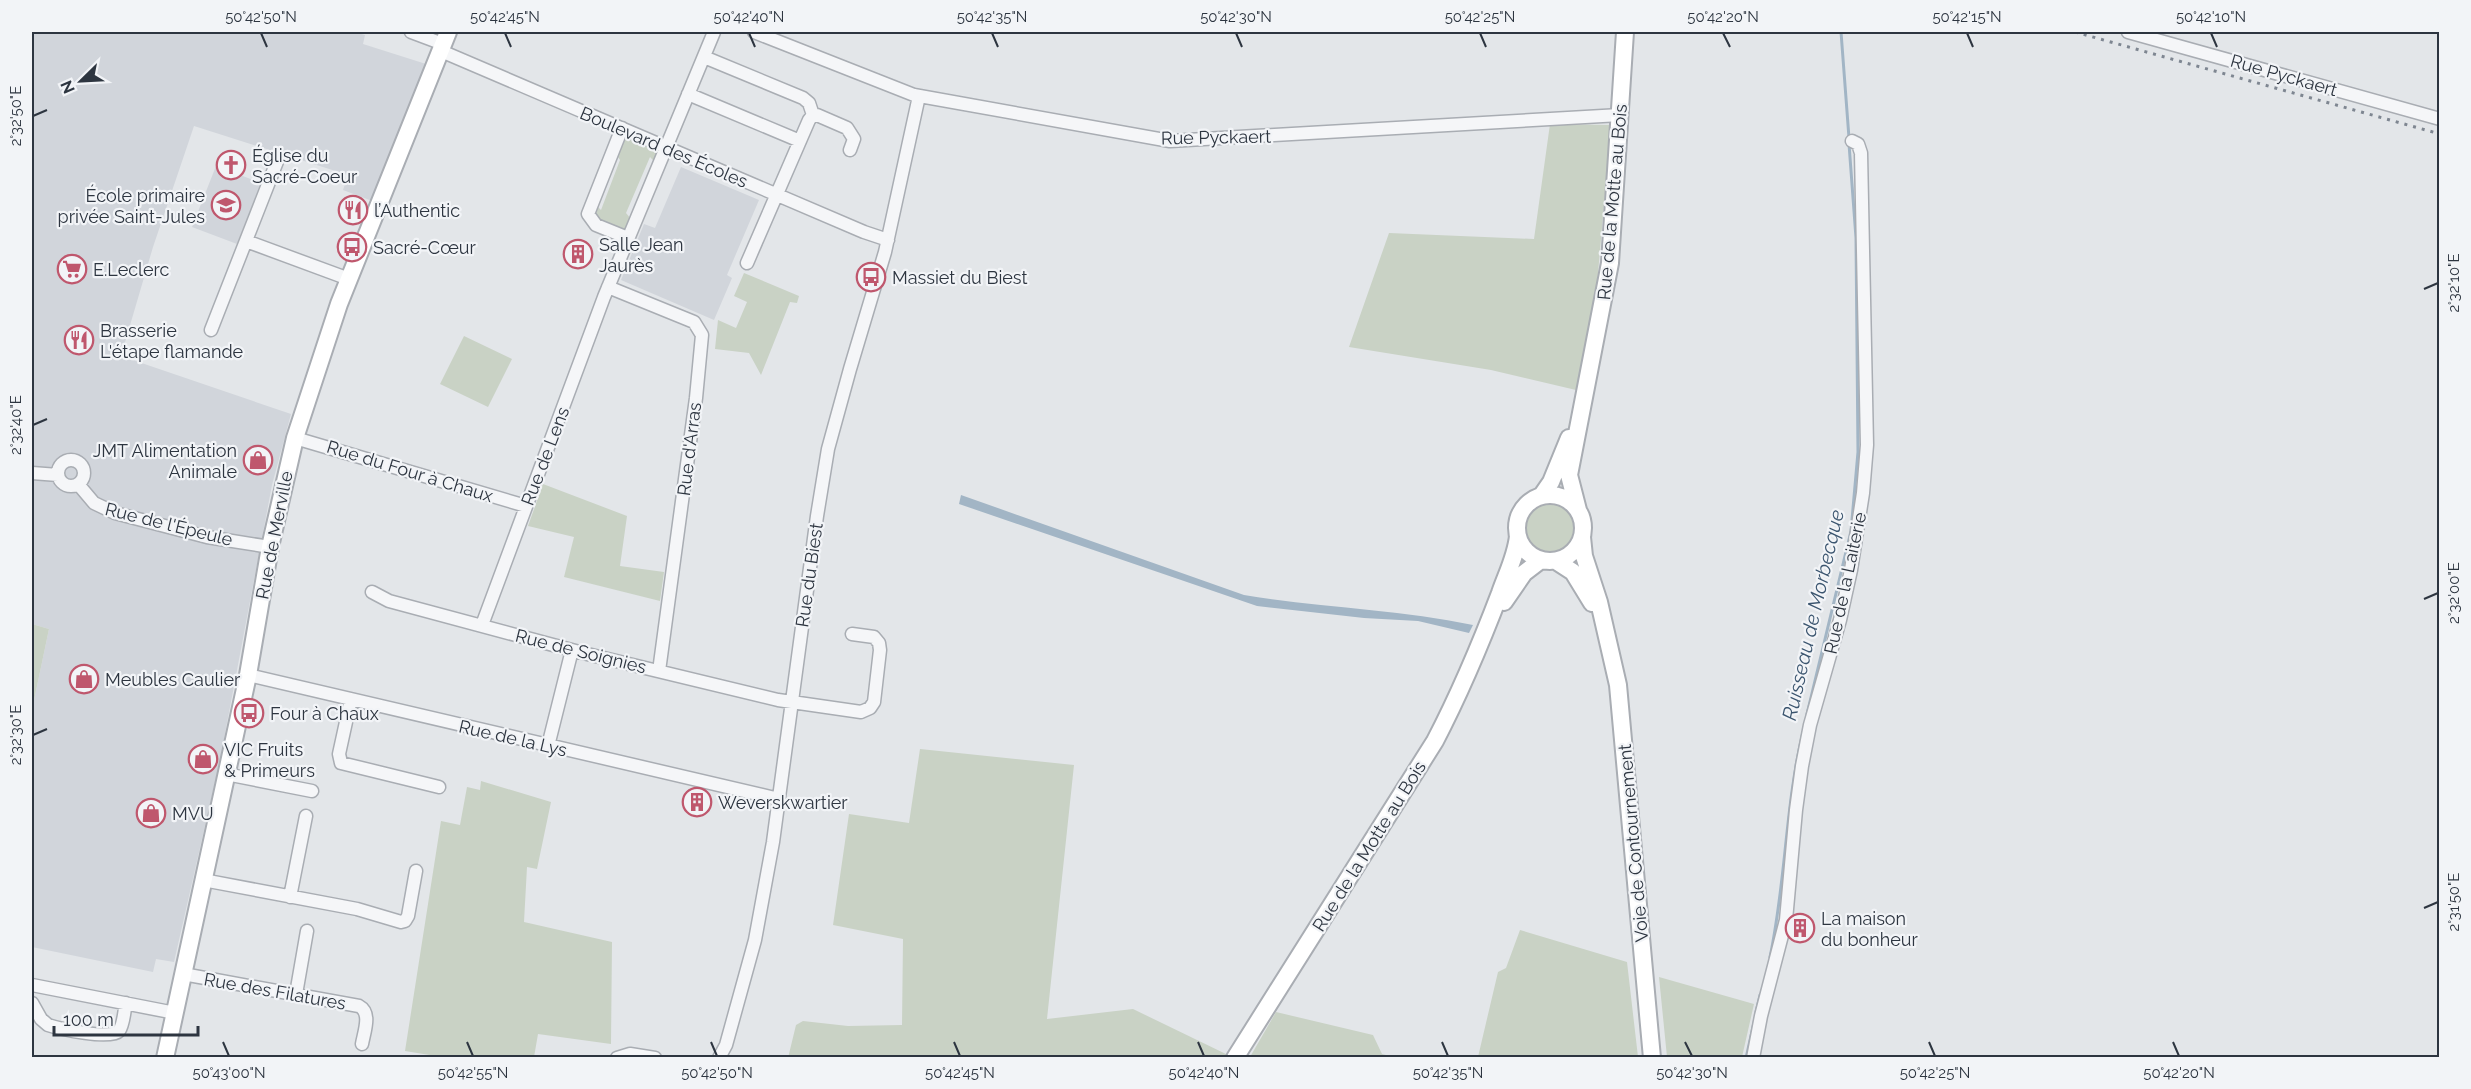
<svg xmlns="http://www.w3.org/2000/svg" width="2471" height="1089" font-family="Raleway,sans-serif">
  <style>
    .built { fill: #d1d5db }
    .green { fill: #c9d2c5 }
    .water { fill: #a2b5c5 }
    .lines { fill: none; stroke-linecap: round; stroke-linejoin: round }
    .stream { stroke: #a2b5c5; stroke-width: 3 }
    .street-casing { stroke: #a9adb3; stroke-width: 15 }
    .secondary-casing { stroke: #a9adb3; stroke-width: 20 }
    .street { stroke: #f5f6f8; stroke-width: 12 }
    .secondary { stroke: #fff; stroke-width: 16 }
    .rail { stroke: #7e8691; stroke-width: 3; stroke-dasharray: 3 6; stroke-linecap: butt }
    .ticks { fill: none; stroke: #2d3540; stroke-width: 2 }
    .labels { text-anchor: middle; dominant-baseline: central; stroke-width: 4.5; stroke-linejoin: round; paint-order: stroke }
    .street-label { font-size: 18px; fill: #2d3540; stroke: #f2f4f7 }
    .poi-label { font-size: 18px; fill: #2d3540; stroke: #f2f4f7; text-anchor: start }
    .water-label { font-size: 20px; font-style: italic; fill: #3b556f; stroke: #f2f4f7 }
    .neatline { fill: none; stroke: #2d3540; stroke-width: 2 }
    .ticks-label { font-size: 15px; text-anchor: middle; fill: #2d3540 }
  </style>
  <rect width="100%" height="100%" fill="#e3e6e9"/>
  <path class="built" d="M32 32H354L365 35 363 44 426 64 375 202 343 190 348 175 194 126 153 247 121 356 291 414 272 485 220 760 174 962 156 959 153 972 32 947V710L49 629 32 624Z
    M216 166 261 183 237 244 192 227Z
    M681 167 759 200 727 275 732 278 714 320 621 280 644 224 655 228Z"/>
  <path class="green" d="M1550 124 1611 125 1596 296 1576 390 1491 370 1349 347 1389 233 1534 239Z
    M629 137 656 149 658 156 655 162 650 157 626 213 631 219 627 227 622 230 594 219 595 204 601 210 620 160 616 154 624 139Z
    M744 273 799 296 797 303 790 302 761 375 749 353 715 349 718 320 736 328 747 302 734 296Z
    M464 336 512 359 488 407 440 384Z
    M543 484 627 516 620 566 664 572 660 601 564 577 574 537 528 526Z
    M1523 528a28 28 0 1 1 56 0a28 28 0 1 1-56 0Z
    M32 624 49 629 32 710Z
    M920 749 1074 765 1047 1019 1133 1009 1228 1055 1226 1058H788L796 1025 803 1021 848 1026 902 1025 903 939 833 925 849 814 909 823Z
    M481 781 551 802 537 869 527 867 524 922 612 942 611 1044 538 1034 534 1057 448 1058 405 1051 441 821 460 825 467 787 480 790Z
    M1520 930 1627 962 1638 1057H1478L1498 972 1506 968Z
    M1659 977 1754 1004 1742 1057H1667Z
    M1276 1012 1373 1035 1382 1054 1394 1057H1250Z"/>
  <path class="water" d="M961 495 1244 595C1320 608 1397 609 1473 625L1469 633 1418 621 1364 618 1257 606 959 504Z"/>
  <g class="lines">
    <path class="stream" d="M1841 32 1849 138
      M1807 714 1851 531 1858 452 1856 238 1849 144
      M1770 957C1786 882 1785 806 1803 732
      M1756 1012 1760 995
      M1746 1058 1755 1018"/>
    <g class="street-casing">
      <path id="street" d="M411 32 443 44
        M754 32 914 95 1170 141 1620 115
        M2128 32 2440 119
        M441 51 864 232 888 240
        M704 57 803 98 809 103 813 115H817L847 128 854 139 850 150
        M688 94 800 141
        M622 128 588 214 596 225 628 238
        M246 241 349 279
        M747 263 809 120 813 115
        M608 287 694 322 702 335 696 398 659 671
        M211 330 278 159
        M295 438 526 506
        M58 473a13 13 0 1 1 26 0a13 13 0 1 1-26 0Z
        M32 473 58 475
        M78 484 94 503 115 513 207 537 270 547
        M372 592 389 601 583 653 778 700 861 712 870 708 874 702 880 650 879 643 874 637 852 634
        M482 625 604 297 714 32
        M248 675 779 799
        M351 699 339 754 341 763 439 787
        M548 746 572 650
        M226 774 312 791
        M203 880 357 909 401 922 405 921 408 916 416 871
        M290 897 306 816
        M183 974 359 1006C372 1013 364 1032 362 1044
        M32 985 175 1013
        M296 994 307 931
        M32 1003 41 1019 48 1025C60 1029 111 1040 119 1031 124 1024 124 1011 126 1003
        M617 1058 630 1054 655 1058
        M719 1058 726 1045 755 940 773 842 817 516 828 449 850 369 885 252 919 96
        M1753 1058 1761 1016 1786 920 1796 810 1802 766 1810 725 1840 620 1851 570 1863 493 1867 445 1861 153 1858 144 1852 141"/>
    </g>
    <g class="secondary-casing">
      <path id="secondary" d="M1517 528a33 33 0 1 1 66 0a33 33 0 1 1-66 0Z
        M1542 495 1551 482 1569 438
        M1578 510 1569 475 1610 263 1625 32
        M1582 537 1584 556 1599 602 1618 685 1652 1058
        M1556 561 1573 572 1592 603
        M1504 602 1524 573 1541 560
        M165 1058 248 675 270 547 295 438 339 304 448 32
        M1235 1058 1435 741C1460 693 1481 643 1500 593 1507 573 1516 556 1518 536"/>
    </g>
    <use href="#street" class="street"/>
    <use href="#secondary" class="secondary"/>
    <path class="rail" d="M2075 32 2440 134"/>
  </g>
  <path class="ticks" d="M261 33 267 47M505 33 511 47M749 33 755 47M992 33 998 47M1236 33 1242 47M1480 33 1486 47M1723 33 1730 47M1967 33 1973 47M2211 33 2217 47M33 116 47 110M2424 289 2438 283M33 425 47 419M2424 599 2438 593M33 735 47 729M2424 908 2438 902M223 1042 229 1056M467 1042 473 1056M711 1042 717 1056M954 1042 960 1056M1198 1042 1204 1056M1442 1042 1448 1056M1685 1042 1692 1056M1929 1042 1935 1056M2173 1042 2179 1056"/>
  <defs>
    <g id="church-ring" transform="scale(1.5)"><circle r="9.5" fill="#f2f4f7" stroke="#bf576d" stroke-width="1.5"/><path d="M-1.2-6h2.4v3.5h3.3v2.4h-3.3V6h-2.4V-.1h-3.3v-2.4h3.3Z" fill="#bf576d"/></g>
    <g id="school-ring" transform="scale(1.5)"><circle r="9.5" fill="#f2f4f7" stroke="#bf576d" stroke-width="1.5"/><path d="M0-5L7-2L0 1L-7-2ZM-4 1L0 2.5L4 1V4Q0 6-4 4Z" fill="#bf576d"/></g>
    <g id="restaurant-ring" transform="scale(1.5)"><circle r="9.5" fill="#f2f4f7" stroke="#bf576d" stroke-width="1.5"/><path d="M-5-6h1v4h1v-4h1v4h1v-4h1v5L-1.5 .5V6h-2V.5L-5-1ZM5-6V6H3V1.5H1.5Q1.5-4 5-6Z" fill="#bf576d"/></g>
    <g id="bus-ring" transform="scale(1.5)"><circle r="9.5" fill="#f2f4f7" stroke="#bf576d" stroke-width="1.5"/><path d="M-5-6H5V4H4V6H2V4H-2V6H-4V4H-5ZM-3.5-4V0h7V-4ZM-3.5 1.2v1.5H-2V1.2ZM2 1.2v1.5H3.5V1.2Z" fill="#bf576d"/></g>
    <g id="building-ring" transform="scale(1.5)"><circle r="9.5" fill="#f2f4f7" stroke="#bf576d" stroke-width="1.5"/><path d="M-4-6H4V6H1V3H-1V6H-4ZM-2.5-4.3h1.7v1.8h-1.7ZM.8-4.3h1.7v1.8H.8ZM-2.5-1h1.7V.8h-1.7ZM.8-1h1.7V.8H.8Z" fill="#bf576d"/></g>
    <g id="supermarket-ring" transform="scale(1.5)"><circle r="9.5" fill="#f2f4f7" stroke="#bf576d" stroke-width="1.5"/><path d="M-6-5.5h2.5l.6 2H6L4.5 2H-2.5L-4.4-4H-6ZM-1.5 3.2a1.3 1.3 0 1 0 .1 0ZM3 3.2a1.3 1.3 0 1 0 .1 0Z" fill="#bf576d"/></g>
    <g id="shop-ring" transform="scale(1.5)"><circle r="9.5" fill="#f2f4f7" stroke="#bf576d" stroke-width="1.5"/><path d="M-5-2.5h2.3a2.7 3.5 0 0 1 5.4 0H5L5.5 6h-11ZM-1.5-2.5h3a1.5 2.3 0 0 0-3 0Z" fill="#bf576d"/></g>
  </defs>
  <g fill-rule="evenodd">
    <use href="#church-ring" x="231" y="165"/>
    <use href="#school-ring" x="226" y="205"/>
    <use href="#restaurant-ring" x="353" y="210"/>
    <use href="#bus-ring" x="352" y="247"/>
    <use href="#building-ring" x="578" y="254"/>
    <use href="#supermarket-ring" x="72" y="269"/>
    <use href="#bus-ring" x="871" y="277"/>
    <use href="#restaurant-ring" x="79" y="340"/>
    <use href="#shop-ring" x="258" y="460"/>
    <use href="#shop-ring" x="84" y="679"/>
    <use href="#bus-ring" x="249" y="713"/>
    <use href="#shop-ring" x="203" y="759"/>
    <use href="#building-ring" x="697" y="802"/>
    <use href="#shop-ring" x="151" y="813"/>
    <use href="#building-ring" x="1800" y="928"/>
  </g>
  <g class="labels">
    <g class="street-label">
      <text transform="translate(2284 75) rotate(16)">Rue Pyckaert</text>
      <text transform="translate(1216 137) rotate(-1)">Rue Pyckaert</text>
      <text transform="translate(664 147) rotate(23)">Boulevard des Écoles</text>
      <text transform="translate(1612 202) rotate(-85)">Rue de la Motte au Bois</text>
      <text transform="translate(689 449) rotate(-83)">Rue d'Arras</text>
      <text transform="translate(545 456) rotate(-69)">Rue de Lens</text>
      <text transform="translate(410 471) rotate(17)">Rue du Four à Chaux</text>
      <text transform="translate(169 524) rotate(14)">Rue de l'Épeule</text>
      <text transform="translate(274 535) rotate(-79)">Rue de Merville</text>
      <text transform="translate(809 575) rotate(-82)">Rue du Biest</text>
      <text transform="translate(1845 583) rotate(-78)">Rue de la Laiterie</text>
      <text transform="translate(581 651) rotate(14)">Rue de Soignies</text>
      <text transform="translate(513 738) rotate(13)">Rue de la Lys</text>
      <text transform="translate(1633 843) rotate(-95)">Voie de Contournement</text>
      <text transform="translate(1369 846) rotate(-58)">Rue de la Motte au Bois</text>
      <text transform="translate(275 991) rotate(10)">Rue des Filatures</text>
    </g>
    <g class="poi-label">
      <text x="252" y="155">Église du<tspan x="252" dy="21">Sacré-Coeur</tspan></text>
      <text x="205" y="195" text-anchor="end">École primaire<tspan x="205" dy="21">privée Saint-Jules</tspan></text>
      <text x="374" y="210">l’Authentic</text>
      <text x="599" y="244">Salle Jean<tspan x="599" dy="21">Jaurès</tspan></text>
      <text x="373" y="247">Sacré-Cœur</text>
      <text x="93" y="269">E.Leclerc</text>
      <text x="892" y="277">Massiet du Biest</text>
      <text x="100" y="330">Brasserie<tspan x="100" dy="21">L'étape flamande</tspan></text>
      <text x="237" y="450" text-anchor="end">JMT Alimentation<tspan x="237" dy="21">Animale</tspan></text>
      <text x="105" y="679">Meubles Caulier</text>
      <text x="270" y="713">Four à Chaux</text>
      <text x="224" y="749">VIC Fruits<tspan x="224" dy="21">&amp; Primeurs</tspan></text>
      <text x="718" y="802">Weverskwartier</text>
      <text x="172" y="813">MVU</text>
      <text x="1821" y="918">La maison<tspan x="1821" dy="21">du bonheur</tspan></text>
    </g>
    <g class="water-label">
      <text transform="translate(1813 615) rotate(-77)">Ruisseau de Morbecque</text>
    </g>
  </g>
  <rect width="2471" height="1089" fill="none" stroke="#f2f4f7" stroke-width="66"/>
  <g transform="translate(81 81) rotate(246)" stroke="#f2f4f7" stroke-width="4.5" paint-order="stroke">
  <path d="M0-4.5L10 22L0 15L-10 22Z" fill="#2d3540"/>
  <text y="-9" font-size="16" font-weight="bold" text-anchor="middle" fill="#2d3540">N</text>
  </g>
  <path d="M54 1026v9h144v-9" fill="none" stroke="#2d3540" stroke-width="3"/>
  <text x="63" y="1026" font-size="18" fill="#2d3540" stroke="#f2f4f7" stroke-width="4.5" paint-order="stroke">100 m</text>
  <rect x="33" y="33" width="2405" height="1023" class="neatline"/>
  <g class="ticks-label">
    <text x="261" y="22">50°42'50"N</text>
    <text x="505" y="22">50°42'45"N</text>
    <text x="749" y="22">50°42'40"N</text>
    <text x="992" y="22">50°42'35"N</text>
    <text x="1236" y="22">50°42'30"N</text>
    <text x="1480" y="22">50°42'25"N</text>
    <text x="1723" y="22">50°42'20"N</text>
    <text x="1967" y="22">50°42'15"N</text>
    <text x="2211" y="22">50°42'10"N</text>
    <text transform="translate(16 116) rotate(-90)" y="5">2°32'50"E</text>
    <text transform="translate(2454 283) rotate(-90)" y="5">2°32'10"E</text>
    <text transform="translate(16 425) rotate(-90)" y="5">2°32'40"E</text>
    <text transform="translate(2454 593) rotate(-90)" y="5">2°32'00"E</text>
    <text transform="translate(16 735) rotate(-90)" y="5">2°32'30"E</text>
    <text transform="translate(2454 902) rotate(-90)" y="5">2°31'50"E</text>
    <text x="229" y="1078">50°43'00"N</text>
    <text x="473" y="1078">50°42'55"N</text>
    <text x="717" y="1078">50°42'50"N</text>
    <text x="960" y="1078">50°42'45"N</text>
    <text x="1204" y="1078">50°42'40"N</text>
    <text x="1448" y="1078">50°42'35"N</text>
    <text x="1692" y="1078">50°42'30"N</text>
    <text x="1935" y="1078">50°42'25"N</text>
    <text x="2179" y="1078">50°42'20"N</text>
  </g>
</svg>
